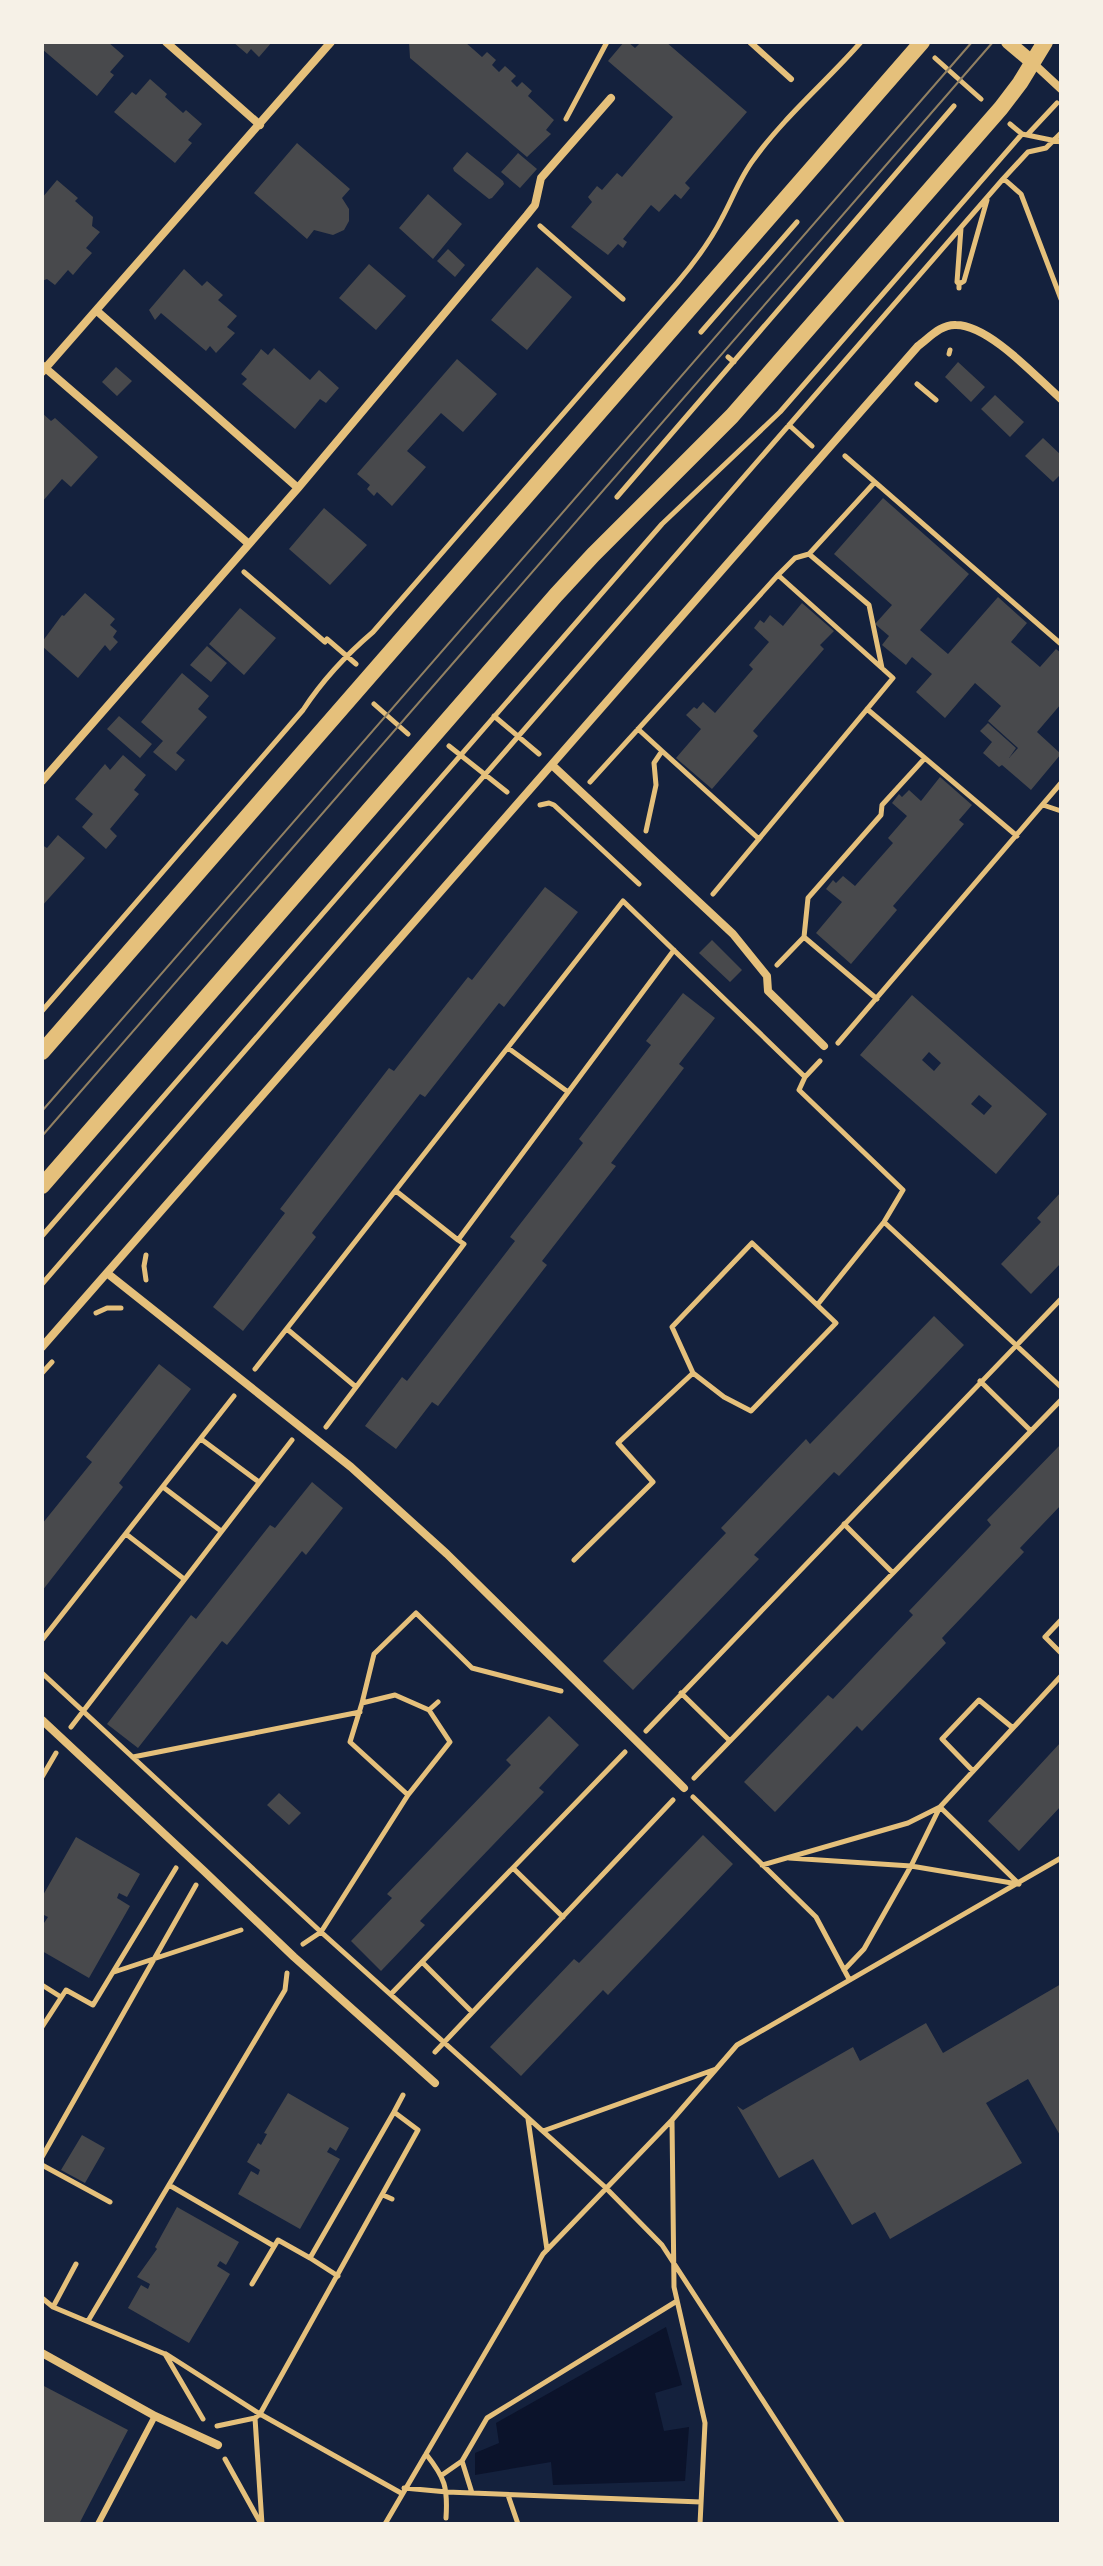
<svg xmlns="http://www.w3.org/2000/svg" width="1103" height="2566" font-family="'Fira Sans Condensed',sans-serif">
  <style>
    .water { fill: #0b132b }
    .building { fill: #48494c; fill-rule: evenodd }
    .lines { fill: none; stroke-linecap: round; stroke-linejoin: round }
    .path { stroke: #e5c07b; stroke-width: 5 }
    .service { stroke: #e5c07b; stroke-width: 6 }
    .minor { stroke: #e5c07b; stroke-width: 8 }
    .tertiary { stroke: #e5c07b; stroke-width: 14 }
    .secondary { stroke: #e5c07b; stroke-width: 16 }
    .tram { stroke: #918062; stroke-width: 2 }
  </style>
  <rect width="100%" height="100%" fill="#14213d"/>
  <path class="water" d="M666 2327 682 2385 655 2393 664 2431 689 2427 685 2481 553 2485 551 2462 475 2475V2453L499 2443 496 2423Z"/>
  <path class="building" d="M42 42H108L124 56 110 72 114 75 97 96 42 49Z
    M233 42H272L259 57 251 49 247 54Z
    M409 42H465L482 57 487 52 496 60 492 65 499 72 505 66 516 76 511 81 517 87 522 82 532 91 528 96 554 120 546 130 551 134 527 157 410 58Z
    M624 42H628L635 48 641 42H666L747 112 685 183 690 188 681 199 675 194 659 212 651 205 623 239 627 242 623 248 618 244 608 255 571 227 592 202 588 197 597 186 602 190 617 173 622 177 673 117 608 61Z
    M150 79 167 94 165 97 183 113 186 110 202 124 188 140 192 143 175 163 114 112 132 92 136 95Z
    M297 143 350 189 342 198 349 209V221L344 230 333 235 314 230 307 239 254 193Z
    M467 152 503 181 504 184 492 198 489 199 454 171 453 168Z
    M518 153 537 169 520 188 501 172Z
    M57 180 78 198 75 201 93 217 92 226 100 232 86 248 92 253 83 263 73 275 68 270 55 285 47 279 42 281V198Z
    M428 194 462 224 433 259 399 228Z
    M448 249 465 265 455 277 437 261Z
    M369 264 406 296 376 330 339 298Z
    M537 267 572 297 527 350 491 320Z
    M184 269 202 286 207 281 223 295 218 300 237 316 227 327 235 333 216 353 210 346 206 351 161 313 155 320 149 310Z
    M274 348 310 380 319 370 339 388 326 403 320 399 295 429 242 384 247 379 241 374 259 352 261 349 268 355Z
    M457 359 497 394 463 432 441 413 407 451 426 467 392 506 377 492 374 496 367 489 370 485 357 474Z
    M958 362 985 387 971 402 945 377Z
    M116 367 132 381 117 396 102 382Z
    M995 395 1024 422 1010 437 981 409Z
    M42 413 51 421 55 418 98 457 71 487 62 479 42 502Z
    M1043 438 1061 455V474L1053 482 1025 456Z
    M883 498 969 574 920 630 948 654 998 597 1027 623 1011 642 1040 667 1056 649 1061 653V704L1037 732 1061 754 1031 790 1002 765 999 767 983 753 992 742 980 731 988 723 1016 748 1009 758 1018 748 988 721 1001 706 975 683 945 718 916 692 932 674 912 657 906 665 882 645 889 636 875 624 892 605 834 554Z
    M324 508 367 545 330 585 289 549Z
    M85 593 115 619 110 625 117 631 113 637 118 642 110 651 105 645 78 678 42 646V642L62 615 64 616Z
    M802 603 834 631 820 645 824 649 753 731 758 736 712 789 676 758 701 729 686 715 694 707 697 709 703 702 715 713 753 669 749 665 769 642 754 628 760 620 764 623 770 615 783 626Z
    M240 608 276 638 244 675 209 644Z
    M207 646 227 663 211 682 190 665Z
    M182 673 209 696 198 709 207 717 176 753 185 760 176 771 153 752 163 741 141 722Z
    M119 716 152 744 140 758 107 729Z
    M123 755 146 775 134 790 139 794 110 829 117 836 106 849 82 827 93 814 75 799 105 764 110 770Z
    M940 777 972 805 959 820 964 824 893 906 897 910 851 964 816 933 842 902 826 889 833 880 836 883 843 876 855 886 893 843 888 838 907 816 892 803 899 794 902 797 909 790 921 801Z
    M58 835 85 858 42 906V845L47 848Z
    M545 887 578 912 504 1007 499 1003 425 1097 420 1094 312 1233 316 1237 243 1331 213 1307 285 1213 280 1209 389 1068 394 1071 468 977 472 980Z
    M712 940 742 970 730 982 699 953Z
    M683 993 715 1018 679 1064 684 1068 611 1163 616 1166 542 1261 547 1265 438 1406 432 1402 396 1449 365 1426 402 1377 407 1381 515 1241 510 1237 583 1143 579 1139 651 1045 646 1041Z
    M912 995 1047 1114 996 1174 860 1055ZM929 1052 941 1063 934 1071 922 1060ZM979 1095 992 1106 984 1115 971 1104Z
    M1061 1192V1263L1031 1294 1001 1264 1041 1222 1037 1218Z
    M934 1316 964 1345 839 1476 834 1472 754 1555 759 1559 633 1690 603 1661 726 1533 721 1528 806 1439 810 1444Z
    M159 1364 191 1389 119 1483 123 1487 42 1591V1524L92 1462 86 1457Z
    M1061 1444V1505L1020 1548 1024 1552 942 1638 946 1643 862 1731 857 1726 775 1812 744 1782 828 1695 833 1699 913 1615 909 1611 991 1525 987 1520Z
    M312 1482 343 1508 306 1555 302 1551 227 1645 222 1641 138 1748 107 1724 191 1615 196 1619 270 1525 275 1528Z
    M549 1716 579 1745 539 1788 544 1792 420 1921 425 1925 381 1971 351 1941 392 1898 387 1894 511 1765 506 1760Z
    M1061 1742V1806L1019 1851 988 1821Z
    M279 1793 301 1813 289 1825 267 1805Z
    M703 1835 733 1864 608 1995 603 1990 521 2076 490 2047 574 1959 579 1963Z
    M76 1837 140 1874 127 1897 119 1893 117 1898 130 1906 89 1978 42 1951V1922L44 1923 48 1917 42 1914V1897Z
    M1061 1984V2137L1028 2079 986 2103 1022 2163 890 2239 875 2212 852 2225 813 2159 779 2178 737 2106 743 2110 853 2047 860 2061 926 2023 943 2053Z
    M288 2093 349 2128 336 2151 330 2147 327 2152 340 2159 300 2229 238 2194 251 2171 258 2175 260 2170 247 2162 258 2143 261 2145 267 2134 264 2133Z
    M82 2135 105 2148 85 2183 61 2170Z
    M177 2207 239 2242 226 2265 220 2261 217 2266 230 2274 189 2343 128 2308 141 2285 148 2289 150 2284 137 2277 157 2249 155 2247Z
    M42 2385 128 2430 79 2524H42Z"/>
  <g class="lines">
    <path class="path" d="M935 58 981 99
      M566 119 607 42
      M1010 124 1022 134 1061 142
      M1028 134 1057 103
      M1004 179 1021 194 1061 299
      M540 226 623 299
      M959 284 964 281 987 200
      M959 288V284L957 282 961 228
      M701 332 797 222
      M949 354 950 350
      M728 357 734 362
      M917 384 936 400
      M789 425 812 446
      M845 456 1061 644
      M617 497 954 106
      M809 554 869 605 882 668
      M244 572 325 642
      M327 639 356 664
      M374 704 408 734
      M867 709 1017 836
      M494 716 539 754
      M638 729 662 751
      M449 746 507 792
      M590 782 778 575 795 558 809 554 875 482
      M540 805 549 803 554 805 639 884
      M1043 805 1061 811
      M646 831 656 785 654 763 662 751 759 839
      M713 894 893 678 778 575
      M777 965 804 937
      M877 999 804 937 808 898 881 815 882 805 925 758
      M42 1011 303 710C322 681 346 655 373 632L677 283C694 263 710 242 722 218 733 198 740 177 754 159 785 116 826 82 861 42
      M838 1043 1061 783
      M508 1048 568 1092
      M396 1191 458 1240
      M884 1222 1061 1387
      M42 1236 662 524 780 412 1022 134
      M752 1243 836 1323 751 1411 724 1397 693 1373 672 1327Z
      M146 1280 144 1266 146 1255
      M42 1284 1003 179 1028 152 1046 148 1061 133
      M818 1304 884 1222 903 1190 799 1090 805 1077 820 1061
      M96 1313 107 1308H121
      M287 1329 356 1387
      M255 1369 623 901 805 1077
      M42 1373 52 1362
      M980 1381 1031 1431
      M326 1427 464 1244 458 1240 674 950
      M201 1439 259 1482
      M163 1487 221 1531
      M844 1524 893 1573
      M126 1534 184 1579
      M574 1560 653 1482 618 1443 693 1373
      M1061 1620 1045 1637 1061 1653
      M42 1640 234 1396
      M42 1673 321 1932 605 2187 662 2245 843 2524
      M681 1693 730 1741
      M362 1703 374 1654 416 1613 472 1668 561 1691
      M71 1727 292 1440
      M646 1731 1061 1299
      M133 1757 360 1712
      M973 1771 942 1739 979 1700 1013 1728
      M42 1777 56 1753
      M694 1778 1061 1400
      M408 1795 350 1742 362 1703 395 1695 429 1710
      M693 1797 816 1917 849 1979
      M789 1858 911 1866 1018 1884
      M762 1865 908 1823 940 1807 1019 1884
      M513 1868 563 1917
      M303 1944 321 1932 408 1795 450 1742 429 1710 438 1702
      M422 1962 472 2012
      M844 1970 864 1949 911 1866 940 1807 1061 1676
      M114 1972 241 1930
      M42 1985 61 1997
      M391 1994 625 1752
      M42 2027 66 1990 93 2005 176 1868
      M435 2052 673 1800
      M528 2119 547 2250
      M672 2121 674 2287 705 2423 700 2524
      M543 2131 716 2069
      M42 2157 196 1885
      M42 2165 110 2202
      M169 2185 274 2246
      M383 2195 392 2199
      M310 2258 338 2276
      M252 2284 278 2240 310 2258 394 2112
      M42 2298 53 2307 165 2354 203 2419
      M53 2307 76 2264
      M88 2321 285 1990 287 1973
      M166 2354 260 2414 401 2493
      M217 2426 255 2418
      M426 2454C445 2478 448 2487 446 2518
      M225 2459 261 2524
      M442 2475 462 2461
      M404 2488 447 2492 701 2502
      M472 2493 462 2461 487 2418 677 2301
      M508 2495 518 2524
      M262 2524 255 2418 260 2414 418 2130 394 2112 403 2095
      M385 2524 543 2254 672 2120 737 2045 1061 1858"/>
    <path class="service" d="M750 42 791 79
      M98 2524 155 2416"/>
    <path class="minor" d="M166 42 260 125
      M1033 63 1061 89
      M97 311 298 488
      M43 366 249 544
      M42 372 331 42
      M552 765 733 934 767 976 768 991 824 1046
      M42 781 298 488 527 215 535 205 541 178 611 98
      M107 1273 351 1467 447 1554 684 1788
      M42 1347 918 346C929 338 941 324 956 325 989 325 1036 377 1061 399
      M42 1720 204 1871 294 1957 435 2083
      M42 2353 155 2416 218 2445"/>
    <path class="tertiary" d="M1008 42 1033 63"/>
    <path class="secondary" d="M42 1052 922 42
      M42 1186 556 595 593 555 732 416 1001 108 1020 83 1045 42"/>
    <path class="tram" d="M42 1111 972 42
      M42 1136 993 42"/>
  </g>
  <rect width="1103" height="2566" fill="none" stroke="#f6f1e7" stroke-width="88"/>
</svg>
